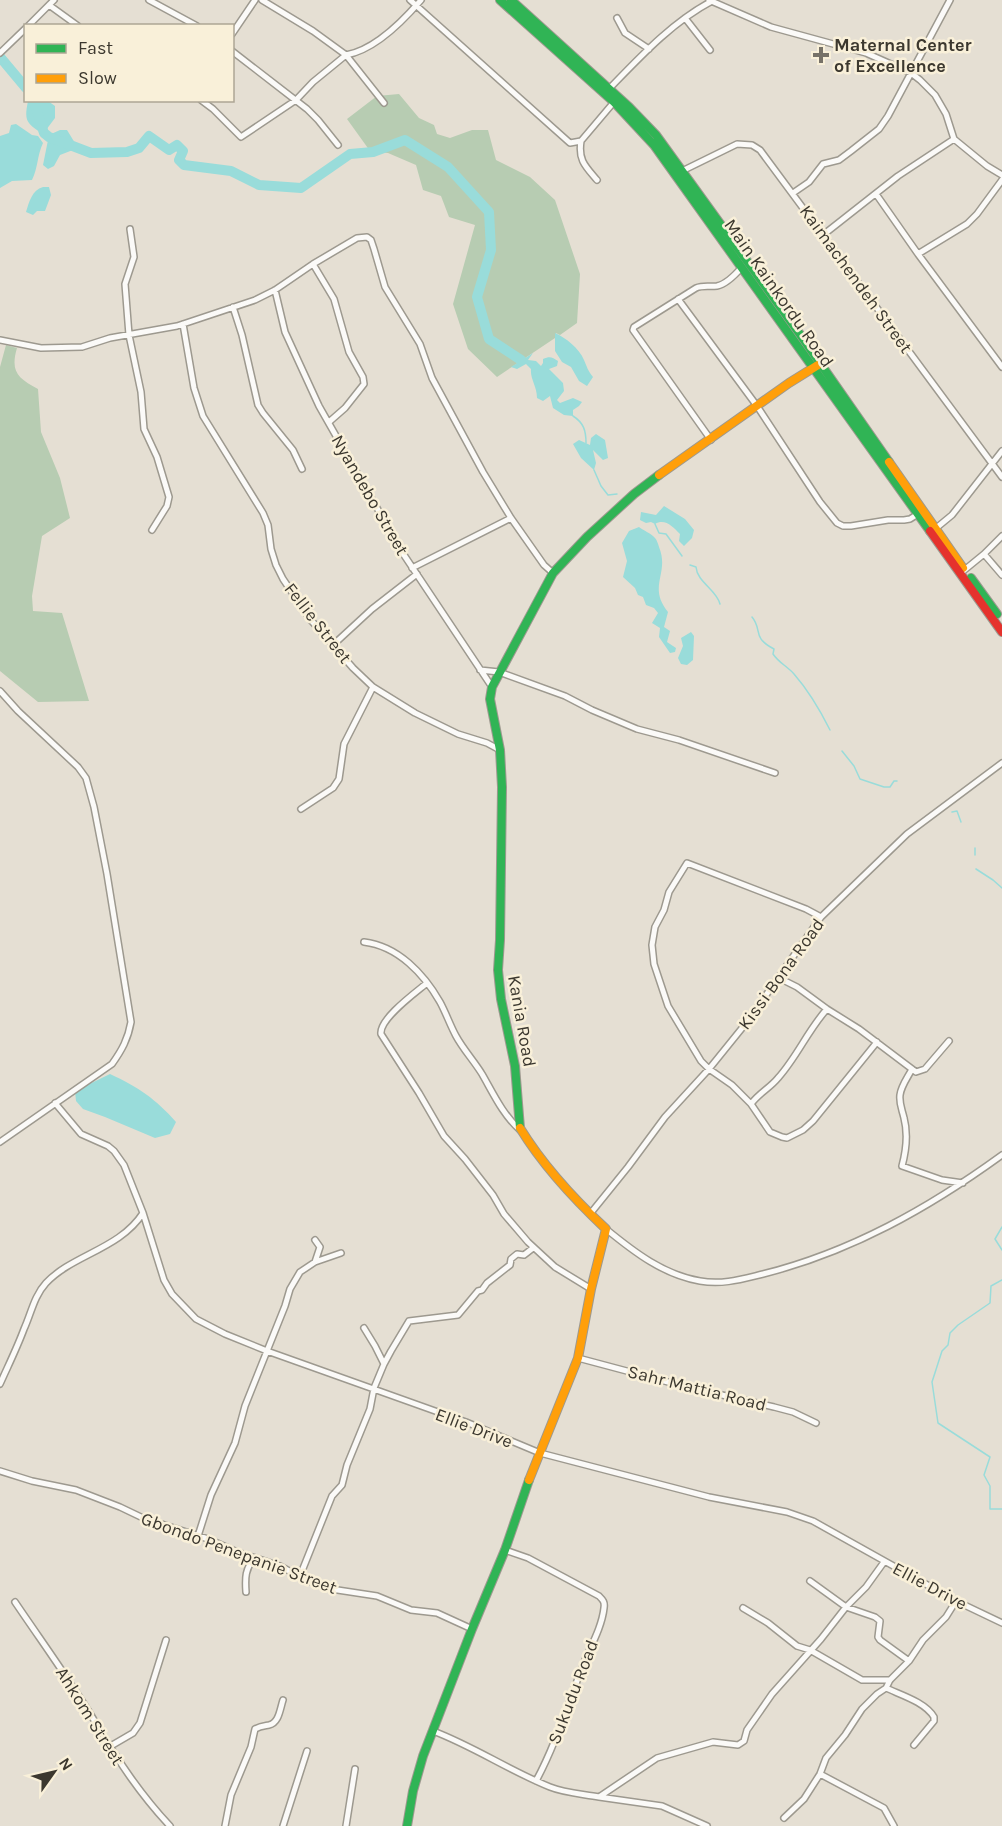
<svg xmlns="http://www.w3.org/2000/svg" width="1002" height="1826" font-family="Karla,sans-serif">
  <style>
    .green { fill: #b7ccb2 }
    .water { fill: #99dcda }
    .lines { fill: none; stroke-linecap: round; stroke-linejoin: round }
    .stream { stroke: #99dcda; stroke-width: 1.5 }
    .river { stroke: #99dcda; stroke-width: 10 }
    .street-casing { stroke: #9d998f; stroke-width: 8 }
    .fast-casing { stroke: #9d998f; stroke-width: 10 }
    .slow-casing { stroke: #9d998f; stroke-width: 10 }
    .jam-casing { stroke: #9d998f; stroke-width: 10 }
    .street { stroke: #fbfaf8; stroke-width: 5 }
    .fast { stroke: #30b455; stroke-width: 8 }
    .slow { stroke: #ff9f0a; stroke-width: 8 }
    .jam { stroke: #e5322d; stroke-width: 8 }
    .poi-dot { fill: #777268; stroke: #f9f0d9; stroke-width: 2 }
    .labels { text-anchor: middle; dominant-baseline: central; stroke-width: 5; stroke-linejoin: round; paint-order: stroke }
    .poi-label { font-size: 18px; font-weight: bold; fill: #3c382f; stroke: #f9f0d9; text-anchor: start }
    .street-label { font-size: 18px; fill: #3c382f; stroke: #f9f0d9 }
  </style>
  <rect width="100%" height="100%" fill="#e5dfd3"/>
  <path class="green" d="M399 94 419 118 434 125 437 134 450 138 472 130H488L496 160 530 177 555 200 580 274 577 323 560 335 556 333 555 338 497 377 468 349 453 304 475 225 449 217 441 196 423 190 416 165 388 153 370 151 347 119 377 96Z
    M6 345 17 348C10 372 18 378 38 389L41 432 60 478 70 518 42 536 32 596 33 611 62 613 89 701 38 702 0 671V367Z"/>
  <path class="water" d="M28 101H48L55 106V118L43 134C26 123 24 121 28 101Z
    M16 124 32 135 38 136 43 143C37 156 38 168 32 180L12 181 0 188V136L9 133 11 125Z
    M60 130H67L78 148 60 155 54 166 48 169 43 165 49 135Z
    M43 187H49L51 195 45 211H37L33 215 26 212C29 202 32 190 43 187Z
    M555 333C566 338 579 348 584 360 587 367 588 371 593 377L587 386 579 381 571 367 562 362 555 351Z
    M533 353 528 360 536 361 541 366 543 363V359C550 356 552 357 558 361L557 366 549 369 563 383 564 391 557 400 560 403 573 398 582 402 579 406 573 410V416L564 415 553 408 550 396 543 401 537 398C537 386 530 379 531 369L526 364 517 369 511 367Z
    M596 434 605 440 608 458 603 460 593 450 596 463 594 470 581 458 573 444 579 440 590 445 591 438Z
    M664 506 685 519 694 530 692 538 684 546 679 541 680 534C673 527 665 518 655 524L651 522 646 523 640 520 641 512 656 515Z
    M639 527C643 530 652 534 655 538 657 540 658 544 659 547 670 574 647 586 668 612L664 627 670 631 667 642 676 648 675 652 670 653 659 637 660 628 652 623 658 613 654 608 646 605 643 597 638 595 635 588 623 577 627 561 622 543 629 531Z
    M691 632 694 636 693 660 687 665 681 664 678 658 683 646 681 638Z
    M110 1074C138 1087 156 1099 176 1122L170 1134 155 1138 105 1117 83 1109 76 1101 75 1091Z"/>
  <g class="lines">
    <path class="stream" d="M573 416C584 423 586 431 586 443
      M594 470 601 486 608 495 617 494
      M655 524 659 533 666 534 682 556
      M690 565 696 567C697 582 717 590 720 604
      M752 617C763 630 751 637 774 649L773 654C779 663 787 666 794 674 808 690 820 710 830 730
      M842 751 854 766 860 779 884 787H890L894 781H897
      M952 812 957 811 961 822
      M975 855V848
      M976 869 993 880 1002 888
      M1002 1227 995 1239 1002 1250
      M1002 1280 991 1286 990 1303 958 1325 950 1333 948 1345 942 1351 932 1382 938 1423 990 1457 984 1475 990 1486V1509H1002"/>
    <path class="river" d="M0 57 26 88
      M33 100 44 133 49 137 91 153 127 152 139 148 149 136 169 150 177 145 183 151 179 160 184 165 231 171 259 185 301 188 350 154 373 152 405 140 448 167 489 212 491 250 477 297 489 339 521 360"/>
    <g class="street-casing">
      <path id="street" d="M149 0 197 26
        M410 0 570 143 581 141 614 102
        M709 0 771 27 866 53 911 73 920 80 935 95 946 114 954 139 987 166 1002 175
        M49 5 78 26
        M617 18 625 33 649 49
        M685 18 710 50
        M28 26 54 0
        M232 34 255 0
        M232 51 307 109 318 120 338 145
        M0 53 26 28
        M608 90C639 58 672 22 712 1
        M201 100 213 109 241 137 296 100 313 82 346 55 313 31 262 0
        M384 103 346 55C374 50 403 21 421 0
        M581 141C578 160 585 166 597 180
        M682 171 737 144 752 145 760 150 1002 477
        M793 193 809 182 823 164 839 160 851 151 879 129 888 116 950 0
        M876 194 918 254 1002 367
        M130 229 134 257 125 284 129 335 141 392 144 429 157 457 169 497 167 506 152 530
        M823 235 898 176 954 139
        M918 254 967 224 977 214 1002 180
        M313 264 334 299 349 352 363 377 364 384 345 408 329 422
        M275 290 285 332 319 406 402 552 492 687
        M678 299 757 406 820 502 837 523 843 526H851L888 520H904L910 519 918 514
        M233 307 242 335 258 405 263 413 293 450 302 469
        M183 324 194 388 203 416 263 513 268 525 271 549 276 565 283 579 310 619 353 668 373 687 415 713 458 734 487 743 500 750
        M0 340 41 348 82 347 110 338 177 326 255 300 275 290 313 264 357 238 367 237 371 240 374 249 385 287 420 344 432 378 483 472 511 518 544 565 553 573
        M711 440 633 330 634 327 696 288C703 285 709 287 717 286 727 284 736 274 742 267
        M935 529 952 515 1002 451
        M984 554 1002 575
        M412 568 511 518
        M962 572 984 554 1002 536
        M333 645 372 609 417 574
        M480 670 499 672 565 696 592 710 637 729 679 740 775 773
        M0 691 18 711 78 767 86 778 94 807 107 874 131 1022C128 1039 122 1050 112 1064L0 1142
        M301 809 333 788 339 779 344 744 373 687
        M821 917 806 909 687 863 669 892 664 910 655 927 652 945 654 964 668 1006 701 1061 709 1069 732 1085 751 1104 770 1132 782 1137 787 1138 803 1130 813 1121 877 1042
        M364 942C398 946 424 974 440 1002 446 1013 450 1025 456 1036 463 1049 474 1061 482 1074 493 1093 503 1115 520 1130
        M779 978 797 987 827 1009 859 1029 916 1072 925 1069 949 1041
        M427 983C415 993 379 1019 381 1034L419 1093 444 1136 465 1159 493 1195 504 1214 528 1242 555 1267 591 1289
        M912 1069C908 1077 901 1086 900 1095 899 1104 902 1109 904 1118 908 1133 906 1151 902 1166L942 1180 963 1183
        M55 1103 81 1134 108 1146 114 1151 124 1165 143 1213 164 1280 172 1294 196 1319 225 1334 267 1351 466 1422 540 1453 709 1497 787 1512 813 1521 956 1601 1002 1623
        M751 1104C759 1093 770 1088 778 1078 797 1057 808 1030 827 1009
        M590 1214 628 1167 665 1117 709 1069 747 1022 821 917 907 834 1002 763
        M606 1229C634 1252 664 1275 700 1281 723 1285 742 1279 763 1274 851 1252 929 1208 1002 1155
        M315 1262 341 1253
        M578 1358 683 1386 774 1407 793 1412 816 1423
        M384 1364 391 1351 409 1321 458 1315 478 1291 482 1290 487 1283 510 1265 511 1259 517 1254 524 1255 533 1248
        M0 1384C8 1366 17 1348 24 1329 31 1314 34 1296 46 1283 72 1255 120 1249 143 1213
        M0 1471 32 1481 76 1490 120 1507 143 1518 208 1539 237 1552 280 1566 306 1580 331 1589 377 1596 411 1610 437 1613 472 1629
        M198 1536 211 1495 235 1443 245 1406 285 1306 290 1289 300 1272 315 1262 320 1247 315 1240
        M505 1550 528 1558 599 1596C603 1600 605 1602 604 1608 602 1626 592 1644 585 1660 569 1700 557 1742 536 1781
        M300 1576 332 1496 342 1485 347 1465 370 1409 374 1388 384 1364 375 1346 364 1328
        M810 1581 846 1607 875 1617 880 1621 878 1637 880 1640 909 1661
        M246 1592C245 1578 245 1568 255 1558
        M15 1602C42 1642 72 1683 97 1725 119 1762 140 1794 170 1826
        M743 1608 768 1623 797 1646 810 1650 862 1680H890
        M433 1731C473 1746 510 1771 550 1787 565 1793 583 1794 599 1797L657 1758 713 1742 738 1745 744 1741 747 1730 772 1694 821 1639 846 1607 866 1587 884 1562
        M914 1745 934 1721V1717C925 1702 901 1695 886 1688L890 1680 909 1661 923 1640 946 1617 956 1601
        M109 1747 133 1733 140 1723 166 1640
        M820 1774 884 1808 894 1826
        M599 1797 662 1806 707 1826
        M784 1818 804 1799 820 1774 826 1758 845 1735 862 1709 877 1694 886 1688
        M225 1826 231 1795 251 1747 255 1729C260 1726 263 1726 269 1725 279 1723 280 1709 283 1700
        M283 1826 307 1751
        M346 1826 355 1769"/>
    </g>
    <g class="fast-casing">
      <path id="fast" d="M500 0 614 102 654 145 930 531
        M511 0 629 107 656 135 799 333 889 462
        M971 578 997 614
        M520 1128 515 1066 501 999 498 970 500 940 502 787 500 750 490 699 492 687 553 573 587 537 634 494 659 475
        M407 1826 413 1791 423 1756 472 1629 505 1550 529 1480"/>
    </g>
    <g class="slow-casing">
      <path id="slow" d="M889 462 963 568
        M659 475 789 383 818 365
        M520 1128C542 1164 575 1200 606 1229L591 1289 578 1358 529 1480"/>
    </g>
    <g class="jam-casing">
      <path id="jam" d="M930 531 1002 632"/>
    </g>
    <use href="#street" class="street"/>
    <use href="#fast" class="fast"/>
    <use href="#slow" class="slow"/>
    <use href="#jam" class="jam"/>
  </g>
  <path class="poi-dot" d="M818 46h6v6h6v6h-6v6h-6v-6h-6v-6h6z"/>
  <g class="labels">
    <g class="poi-label">
      <text x="834" y="45">Maternal Center<tspan x="834" dy="21">of Excellence</tspan></text>
    </g>
    <g class="street-label">
      <text transform="translate(856 279) rotate(54)">Kaimachendeh Street</text>
      <text transform="translate(779 293) rotate(55)">Main Kainkordu Road</text>
      <text transform="translate(370 495) rotate(60)">Nyandebo Street</text>
      <text transform="translate(318 623) rotate(52)">Fellie Street</text>
      <text transform="translate(781 974) rotate(-54)">Kissi Bona Road</text>
      <text transform="translate(522 1021) rotate(80)">Kania Road</text>
      <text transform="translate(697 1388) rotate(14)">Sahr Mattia Road</text>
      <text transform="translate(474 1428) rotate(21)">Ellie Drive</text>
      <text transform="translate(239 1553) rotate(20)">Gbondo Penepanie Street</text>
      <text transform="translate(930 1586) rotate(28)">Ellie Drive</text>
      <text transform="translate(573 1692) rotate(-69)">Sukudu Road</text>
      <text transform="translate(90 1716) rotate(58)">Ahkom Street</text>
    </g>
  </g>
  <rect x="24" y="24" width="210" height="78" fill="#f9f0d9" stroke="#ada695" stroke-width="1.5"/>
  <rect x="36" y="44" width="30" height="9" fill="#30b455" stroke="#ada695" stroke-width="1.5"/>
  <text x="78" y="54" font-size="18" fill="#3c382f">Fast</text>
  <rect x="36" y="74" width="30" height="9" fill="#ff9f0a" stroke="#ada695" stroke-width="1.5"/>
  <text x="78" y="84" font-size="18" fill="#3c382f">Slow</text>
  <g transform="translate(54 1772) rotate(56)" stroke="#f9f0d9" stroke-width="4.5" paint-order="stroke">
  <path d="M0-4.5L10 22L0 15L-10 22Z" fill="#3c382f"/>
  <text y="-9" font-size="16" font-weight="bold" text-anchor="middle" fill="#3c382f">N</text>
  </g>
</svg>
